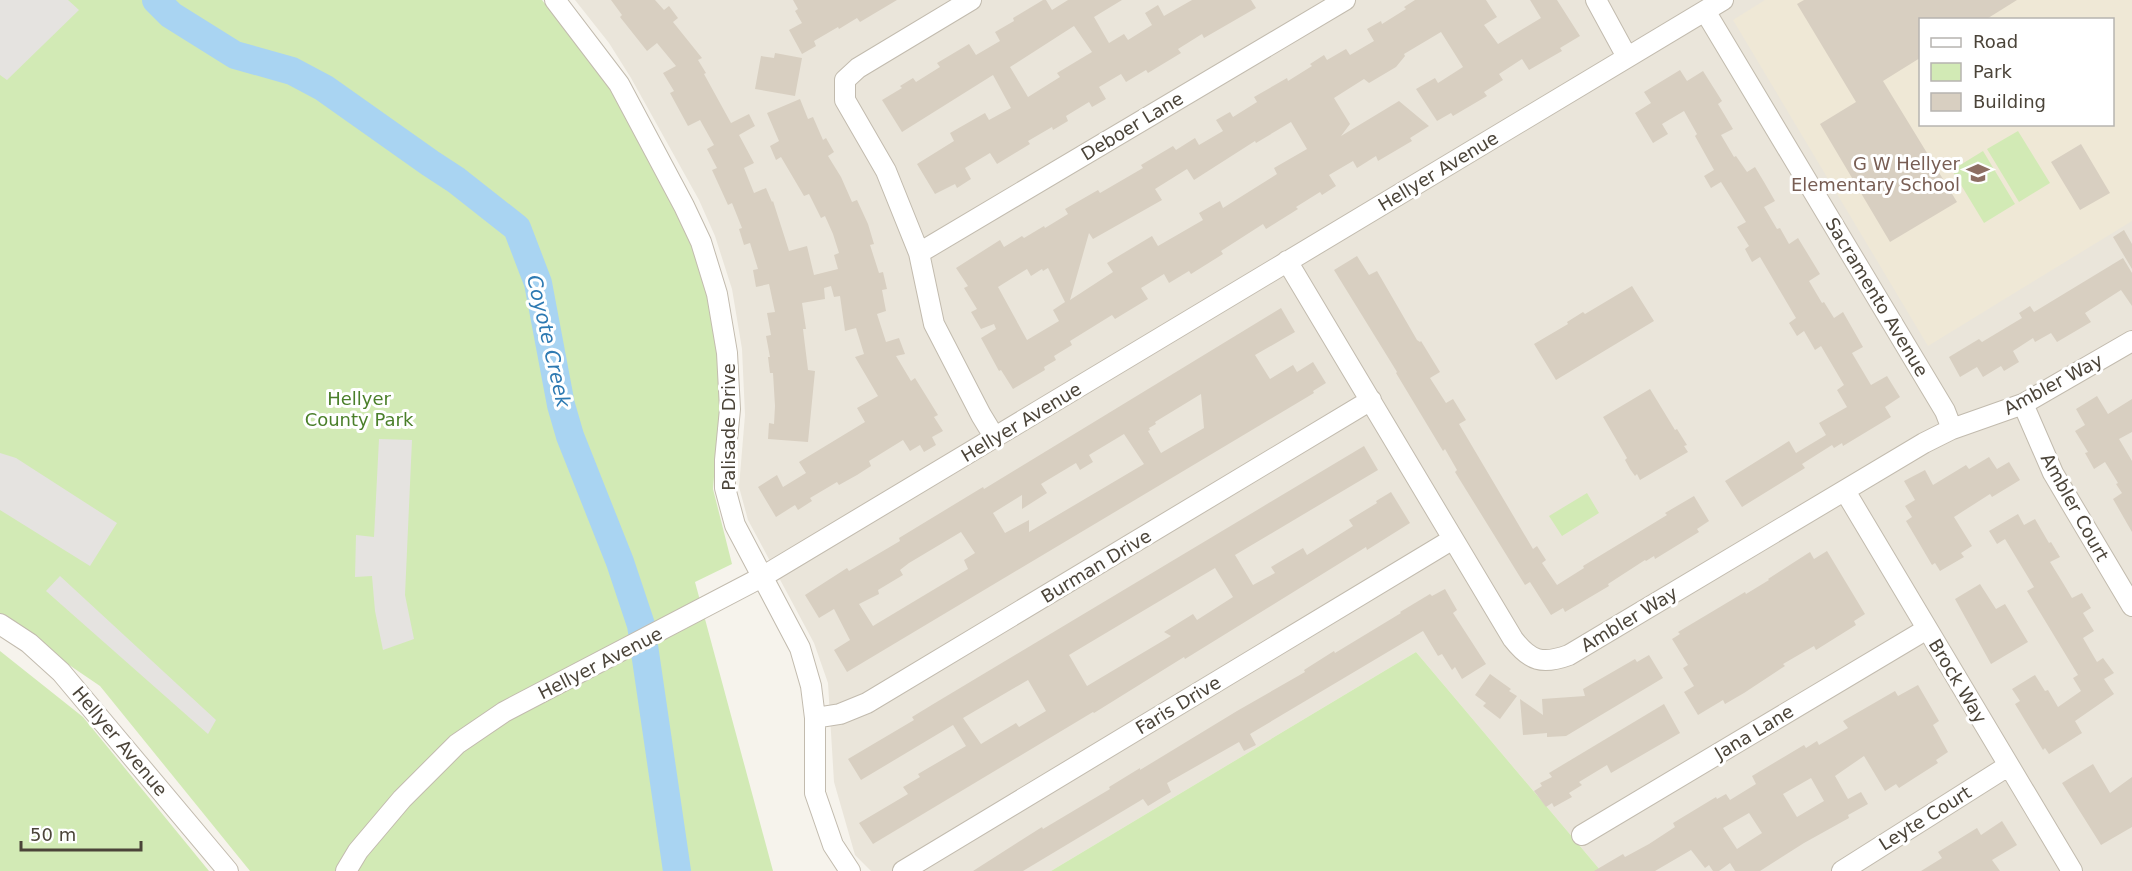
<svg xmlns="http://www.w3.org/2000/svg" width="2132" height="871" font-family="'DejaVu Sans',sans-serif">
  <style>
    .residential { fill: #eae5da; fill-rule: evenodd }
    .education { fill: #efe8d6; fill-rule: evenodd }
    .green { fill: #d2eab5 }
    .parking { fill: #e5e3e0 }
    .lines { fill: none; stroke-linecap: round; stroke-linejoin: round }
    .river { stroke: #a9d4f2; stroke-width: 28 }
    .building { fill: #d8cfc1; fill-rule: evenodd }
    .minor-casing { stroke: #c2bbae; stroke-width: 22 }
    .minor { stroke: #fff; stroke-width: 20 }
    .labels { text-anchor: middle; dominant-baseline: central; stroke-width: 6; stroke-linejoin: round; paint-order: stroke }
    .street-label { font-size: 18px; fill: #4b4439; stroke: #fff }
    .education-label { font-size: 18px; fill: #785e54; stroke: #fff; text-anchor: end }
    .park-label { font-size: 18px; fill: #4a7f2a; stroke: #fff }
    .water-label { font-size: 20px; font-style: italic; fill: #2e7ab2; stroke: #fff }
  </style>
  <rect width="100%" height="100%" fill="#f6f3ec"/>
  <path class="residential" d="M575 0H2132V871H1601L1416 652 1051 871H871L855 855 834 782 828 683 814 643 748 520 739 487 745 415 742 349 732 289 715 236 699 200 631 78 609 43ZM1920 20H2112V124H1920Z"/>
  <path class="education" d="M1765 0H2132V221L1928 346 1733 20ZM1920 20H2112V124H1920Z"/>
  <path class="green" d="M0 0H542L611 88 676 210 692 247 708 298 717 356 720 404 713 489 732 564 695 582 773 871H250L100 686 0 618Z
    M2018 131 2050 183 2019 202 1987 149Z
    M1983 151 2015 204 1984 223 1952 170Z
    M1587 493 1599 513 1562 536 1549 516Z
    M0 651 83 717 209 871H0Z
    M1416 652 1601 871H1051Z"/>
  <path class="parking" d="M0 0H68L79 10 7 80 0 75Z
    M379 439 412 440 405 595 414 639 383 650 375 611 372 576 355 577 356 535 374 537Z
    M0 453 16 458 117 523 90 566 0 510Z
    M60 576 216 720 208 734 46 591Z"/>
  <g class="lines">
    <path class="river" d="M156 0 171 15 235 55 292 71 324 88 430 163 456 180 517 228 538 283 561 405 570 436 620 562 641 625 677 871"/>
  </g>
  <path class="building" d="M611 0H655L664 10 669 6 678 18 673 22 702 58 698 60 706 73 704 74 731 123 749 114 755 126 739 135 754 163 744 168 754 193 766 188 772 202 773 201 789 251 807 246 814 275 838 269 834 255 839 253 833 234 825 216 821 218 809 194 804 196 781 157 776 160 770 146 779 141 767 113 800 99 808 119 813 117 823 140 826 138 834 152 828 156 841 177 852 202 857 200 868 224 874 244 870 245 879 273 883 272 887 289 882 290 886 311 877 314 886 342 899 338 905 354 896 356 911 381 915 378 938 415 934 417 943 431 932 437 936 445 924 452 920 445 910 451 903 440 869 461 871 466 857 475 839 485 837 482 810 498 812 501 798 510 795 505 776 517 758 487 777 475 783 487 806 473 799 462 865 422 857 408 878 396 855 357 864 354 856 328 845 331 840 296 834 297 831 286 824 288 825 299 802 303 806 329H803L808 370 815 371 808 442 768 439 769 423 774 424 775 406 773 373H770L768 357H770L766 336 771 335 767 313 775 312 769 284 756 287 753 270 758 269 750 243 744 245 739 229 742 228 732 203 728 205 712 170 717 168 707 149 714 145 700 120 688 126 670 93 674 91 663 73 676 66 657 43 647 51 620 17 622 15Z
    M793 0H897L860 22 857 18 839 29 838 27 814 41 816 46 802 54 789 30 802 23 795 11 798 9Z
    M1043 0H1046L1052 10 1068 0H1122L1094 17 1109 43 1124 34 1128 40 1152 25 1145 13 1158 5 1164 16 1192 0H1251L1256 8 1204 38 1202 34 1178 49 1181 53 1148 73 1146 70 1126 82 1121 74 1099 87 1106 99 1092 107 1089 102 1066 116 1068 121 1053 130 1052 127 1028 141 1030 144 997 164 990 153 965 168 971 179 957 188 955 184 935 194 917 164 954 141 950 133 985 113 989 120 1011 108 993 75 902 132 882 100 902 88 900 86 913 78 916 82 940 67 937 63 969 44 976 55 1000 41 995 32 1014 21 1013 18ZM1074 26 1092 52 1057 73 1060 77 1028 97 1010 67Z
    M1415 0H1486L1497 17 1484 25 1498 44 1541 18 1530 0H1557L1580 36 1560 48 1562 51 1529 70 1522 59 1499 74 1503 80 1484 92 1487 96 1453 116 1451 113 1437 121 1416 89 1435 78 1438 83 1463 67 1441 32 1404 54 1405 56 1396 67 1369 83 1364 79 1334 98 1350 124 1341 136 1399 101 1429 126 1410 138 1412 141 1378 161 1376 156 1357 168 1353 161 1329 175 1336 186 1322 195 1320 192 1296 207 1298 209 1266 229 1263 224 1221 251 1223 254 1191 274 1189 271 1169 283 1164 274 1141 288 1148 299 1115 319 1112 315 1070 341 1072 345 1054 356 1056 360 1044 367 1045 370 1013 389 1001 370 999 371 981 338 996 329 994 324 981 329 971 312 977 309 964 288 968 286 956 268 1000 240 1004 247 1022 236 1024 238 1044 226 1045 228 1068 214 1065 209 1098 190 1100 193 1143 168 1141 165 1173 146 1176 150 1195 138 1199 145 1223 131 1216 120 1230 112 1233 117 1257 102 1254 97 1287 78 1288 81 1312 66 1310 64 1324 55 1327 60 1346 49 1350 55 1374 41 1367 29 1381 21 1382 24 1406 9 1404 7ZM1291 122 1307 149 1274 168 1277 174 1223 208 1220 201 1199 213 1203 220 1158 246 1152 236 1107 263 1113 272 1070 300 1089 233 1093 239 1162 200 1155 189 1187 169 1194 180 1255 141 1256 143ZM1048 268 1065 302 1053 310 1059 321 1027 340 998 287 1027 269 1031 276 1042 269 1043 271Z
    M1804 0H2017L1985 20H1920V58L1883 81 1957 202 1890 242 1820 124 1856 102 1797 4Z
    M775 53 802 58 795 96 755 89 761 56 774 58Z
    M1680 70 1687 81 1703 71 1722 101 1718 104 1733 129 1721 135 1734 157 1736 156 1747 172 1755 167 1764 182 1775 201 1764 207 1777 229 1780 228 1789 244 1798 238 1820 274 1809 281 1822 303 1824 302 1834 318 1843 312 1863 347 1852 353 1871 385 1887 376 1900 397 1885 407 1891 417 1843 446 1842 443 1834 448 1832 445 1802 464 1805 468 1742 507 1725 481 1789 441 1796 453 1826 435 1819 423 1847 407 1837 390 1844 385 1821 346 1815 350 1804 331 1797 336 1789 323 1796 318 1760 257 1752 262 1745 249 1749 246 1737 227 1746 222 1721 182 1711 188 1704 176 1714 170 1695 136 1697 134 1684 111 1662 124 1668 134 1653 143 1635 113 1651 103 1644 92Z
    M2081 144 2110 193 2080 210 2051 162Z
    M2124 230 2132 244V269L2113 237Z
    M1357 256 1369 275 1377 271 1417 340 1420 342 1421 341 1440 372 1430 378 1446 403 1453 399 1466 420 1459 424 1533 549 1537 546 1546 560 1542 563 1557 585 1584 568 1583 566 1667 515 1665 513 1694 496 1709 521 1697 529 1699 532 1655 559 1654 556 1646 561 1645 560 1608 584 1609 586 1565 612 1563 608 1551 615 1530 582 1525 585 1455 472 1457 470 1445 449 1443 451 1396 373 1397 372 1334 270Z
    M2123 258 2132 273V306L2121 290 2085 313 2091 322 2057 342 2051 333 2035 342 2033 338 2013 351 2019 362 2004 371 2001 366 1983 377 1977 367 1960 377 1949 357 1979 339 1982 342 2022 318 2019 313 2030 306 2034 312Z
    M1632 286 1654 321 1556 380 1534 344 1568 324 1567 322 1583 312 1585 314Z
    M1281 308 1295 332 1255 355 1270 379 1293 365 1297 372 1313 362 1326 383 1313 391 1314 393 847 672 834 650 850 640 834 609 819 618 805 595 847 568 849 571 900 541 899 538 983 487 984 489ZM1201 394 1204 428 1161 453 1148 431 1150 430 1149 428 1156 424 1155 422ZM1124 434 1144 464 1029 532V520L1005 533 993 513 1022 495V509L1047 493 1041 484 1076 463 1080 470 1093 462 1089 455ZM961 532 975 553 964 560 968 569 873 626 859 604 879 594 878 590 903 575 900 570 909 563Z
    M1650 389 1675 430 1677 429 1687 445 1684 446 1688 452 1640 480 1637 474 1635 476 1630 469 1625 460 1627 458 1603 417Z
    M2097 396 2108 414 2132 399V432L2119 439 2132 461V532L2113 499 2122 493 2116 484 2118 483 2105 462 2094 469 2085 453 2088 452 2075 431 2085 425 2076 409Z
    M1364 446 1378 470 1235 555 1253 585 1275 573 1271 567 1303 548 1307 555 1353 526 1349 520 1377 503 1376 501 1391 492 1410 523 1367 550 1366 547 1185 659 1184 657 1094 713 1093 712 873 844 859 823 908 794 903 787 920 777 918 774 966 746 953 725 861 780 848 759 914 720 912 717 935 703ZM1215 568 1233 597 1197 620 1193 614 1164 632 1171 636 1087 686 1069 655ZM1028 680 1046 711 1019 727 1016 723 981 744 963 718Z
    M1989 457 1997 469 2009 462 2020 480 1992 497 1990 494 1954 517 1972 546 1961 553 1964 557 1940 571 1935 563 1932 565 1906 521 1912 517 1905 506 1915 500 1904 481 1925 470 1933 485 1966 465 1969 469Z
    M2018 514 2024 525 2035 519 2049 543 2051 542 2060 557 2050 562 2063 583 2072 598 2082 593 2091 608 2083 613 2094 631 2083 638 2097 662 2103 658 2114 673 2104 679 2114 694 2075 721 2082 733 2049 754 2045 748 2043 750 2015 704 2020 701 2012 689 2035 675 2045 691 2048 690 2058 707 2081 691 2073 678 2078 675 2027 591 2034 587 2005 539 1997 544 1989 531Z
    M1827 551 1865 614 1854 621 1856 625 1816 650 1814 646 1783 664 1785 666 1744 693 1725 704 1723 700 1698 715 1684 692 1694 686 1683 668 1688 665 1672 639 1680 634 1678 632 1745 592 1746 594 1769 580 1768 579 1810 552 1814 559Z
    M1980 584 1996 609 2005 604 2028 642 1991 664 1955 599Z
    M1445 589 1457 610 1453 613 1486 664 1462 679 1455 667 1452 670 1442 654 1438 656 1423 631 1250 734 1256 745 1244 751 1239 742 1167 783 1171 792 1148 806 1143 799 1023 871H973L1042 827 1043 829 1110 789 1109 787 1140 768V770L1237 711 1305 672 1304 670 1334 651 1335 653 1401 613 1400 612 1430 594 1432 596Z
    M1649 655 1663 678 1566 736 1547 737V733L1523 735 1520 699 1543 715 1542 699 1585 696 1583 689 1635 659 1637 662Z
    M1490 674 1511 689 1509 691 1517 696 1500 719 1483 706 1486 703 1475 695Z
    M1918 685 1939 721 1933 725 1948 752 1936 760 1938 763 1916 777 1899 788 1896 784 1885 791 1864 756 1835 776 1848 799 1861 792 1868 804 1848 815 1849 818 1804 843 1760 871H1735L1730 863 1719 871H1713L1709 865 1705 868 1691 850 1655 871H1594L1623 854 1625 857 1649 844 1675 827 1673 823 1716 797 1717 799 1726 794 1730 800 1756 784 1752 776 1804 745 1806 748 1817 741 1819 745 1848 728 1843 721 1895 691 1898 696ZM1811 778 1824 801 1797 817 1783 794ZM1749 813 1762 833 1737 849 1723 828Z
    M1664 704 1680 733 1611 773 1607 765 1579 782 1582 785 1569 793 1572 797 1554 807 1552 803 1546 807 1534 791 1542 786 1540 783 1552 777 1549 773Z
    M2093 764 2110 793 2132 777V827L2101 845 2062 783Z
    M2002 821 2017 845 1992 860 2000 871H1921L1942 858 1938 852 1977 828 1981 835Z"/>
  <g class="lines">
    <g class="minor-casing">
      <path id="minor" d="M555 0 619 84 684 206 701 242 717 294 727 353 730 409 725 460V488L735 525 800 648 811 686 815 718V793L833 845 850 871
        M971 0 858 68 845 80V100L886 171 919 253 934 324 981 415 995 438
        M1596 0 1627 57
        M1705 11 1945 411 1952 429
        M919 253 1345 0
        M1287 261 1513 639C1530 661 1542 665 1569 655L1924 443 1952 429 2023 404 2132 341
        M2023 404 2053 473 2132 606
        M1845 491 2072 871
        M0 624 29 643 61 672 228 871
        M815 718 840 714 867 703 1371 400
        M1582 835 1927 629
        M346 871 358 851 402 799 457 744 504 712 762 577 1723 0
        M903 871 1453 539
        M1842 871 2008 766"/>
    </g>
    <use href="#minor" class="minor"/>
  </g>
  <defs>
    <g id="school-bare" transform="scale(1.8)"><path d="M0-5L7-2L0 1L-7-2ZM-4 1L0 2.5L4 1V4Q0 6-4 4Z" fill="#8d6e63" stroke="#fff" stroke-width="2.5" paint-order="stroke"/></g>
  </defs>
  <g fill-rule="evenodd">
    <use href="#school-bare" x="1978" y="173"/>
  </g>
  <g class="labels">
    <g class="street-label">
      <text transform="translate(1132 126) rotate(-31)">Deboer Lane</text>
      <text transform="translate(1438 171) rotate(-31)">Hellyer Avenue</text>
      <text transform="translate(1877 297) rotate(59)">Sacramento Avenue</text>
      <text transform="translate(2053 384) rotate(-28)">Ambler Way</text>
      <text transform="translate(1021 422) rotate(-31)">Hellyer Avenue</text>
      <text transform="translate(728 427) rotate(-90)">Palisade Drive</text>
      <text transform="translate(2075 507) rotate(61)">Ambler Court</text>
      <text transform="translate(1096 566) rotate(-31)">Burman Drive</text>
      <text transform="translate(1629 619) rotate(-31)">Ambler Way</text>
      <text transform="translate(600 663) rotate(-27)">Hellyer Avenue</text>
      <text transform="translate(1958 681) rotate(59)">Brock Way</text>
      <text transform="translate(1178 705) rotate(-31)">Faris Drive</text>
      <text transform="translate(1754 732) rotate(-31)">Jana Lane</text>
      <text transform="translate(120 741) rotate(50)">Hellyer Avenue</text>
      <text transform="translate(1925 818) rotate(-32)">Leyte Court</text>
    </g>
    <g class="education-label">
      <text x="1960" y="163">G W Hellyer<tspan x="1960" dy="21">Elementary School</tspan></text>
    </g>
    <g class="park-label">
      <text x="359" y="398">Hellyer<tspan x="359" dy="21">County Park</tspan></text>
    </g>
    <g class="water-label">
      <text transform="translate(549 341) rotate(77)">Coyote Creek</text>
    </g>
  </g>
  <rect x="1919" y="18" width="195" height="108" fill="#ffffff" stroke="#b7b4b0" stroke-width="1.5"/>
  <rect x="1931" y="38" width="30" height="9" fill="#ffffff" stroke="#b7b4b0" stroke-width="1.5"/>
  <text x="1973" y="48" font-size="18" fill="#4b4439">Road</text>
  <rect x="1931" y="63" width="30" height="18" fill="#d2eab5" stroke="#b7b4b0" stroke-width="1.5"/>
  <text x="1973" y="78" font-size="18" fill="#4b4439">Park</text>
  <rect x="1931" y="93" width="30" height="18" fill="#d8cfc1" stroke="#b7b4b0" stroke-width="1.5"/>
  <text x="1973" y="108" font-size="18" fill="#4b4439">Building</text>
  <path d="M21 841v9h120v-9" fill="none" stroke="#4b4439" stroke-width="3"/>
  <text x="30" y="841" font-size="18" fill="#4b4439" stroke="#ffffff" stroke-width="4.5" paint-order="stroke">50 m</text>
</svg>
